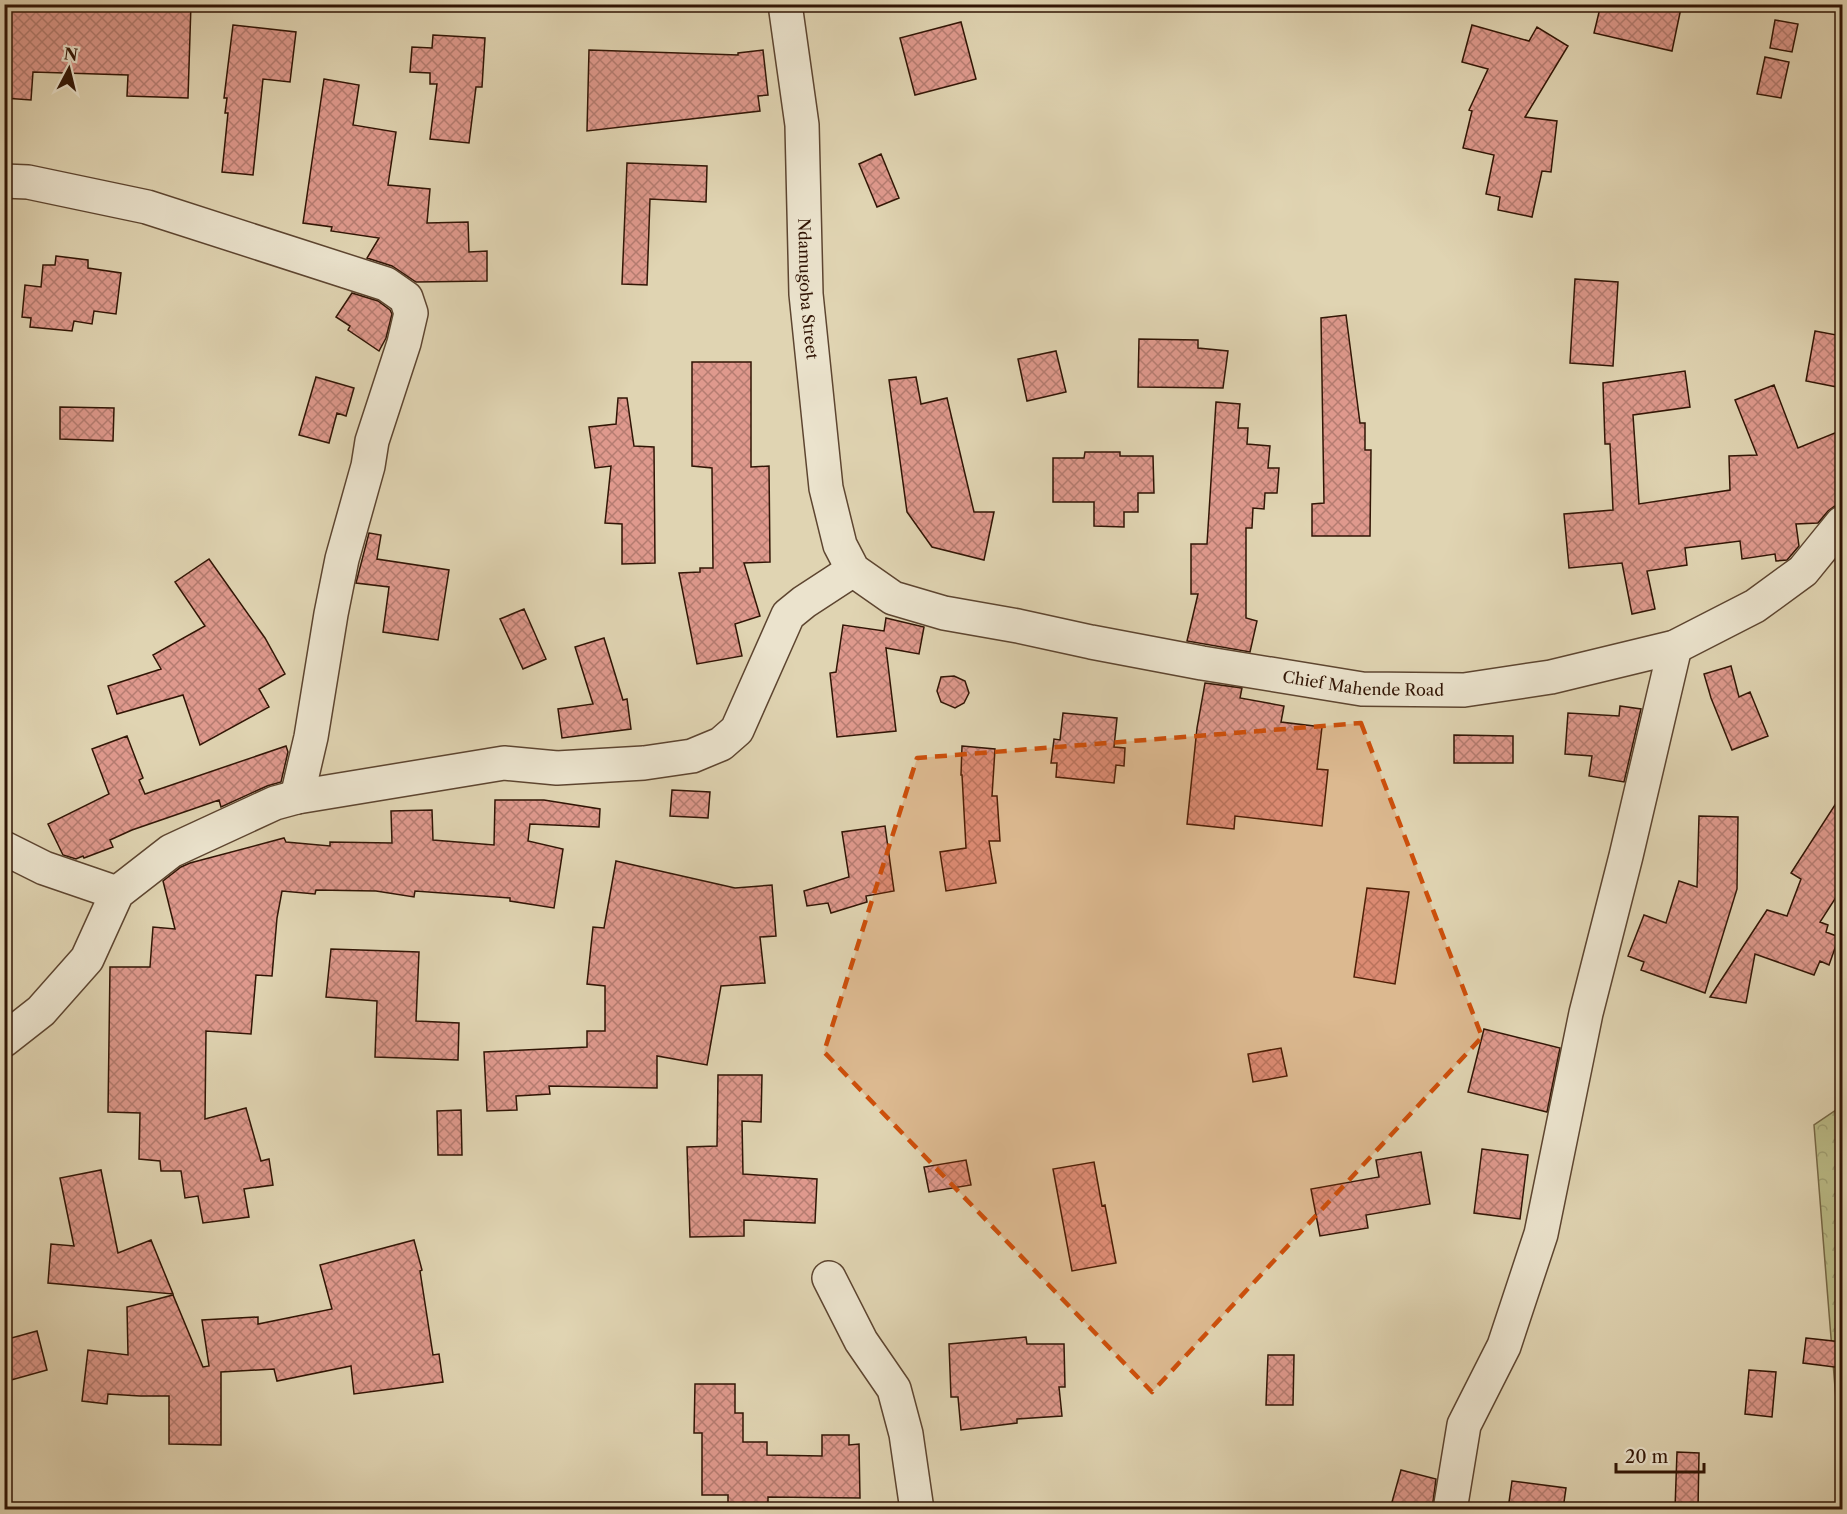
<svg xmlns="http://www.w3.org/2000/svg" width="1847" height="1514" font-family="'Libre Caslon Text',serif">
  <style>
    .forest { fill: url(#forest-crowns); stroke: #766846; stroke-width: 1.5 }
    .building { fill: url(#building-cross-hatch); stroke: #311505; stroke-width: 1.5 }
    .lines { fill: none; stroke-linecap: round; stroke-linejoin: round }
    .minor-casing { stroke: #5d4530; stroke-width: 36 }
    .minor { stroke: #ebe3cd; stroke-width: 33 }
    .marked { fill: #cd4f0b; fill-opacity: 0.2; stroke: #cd4f0b; stroke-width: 4.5; stroke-dasharray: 12 8; stroke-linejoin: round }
    .labels { text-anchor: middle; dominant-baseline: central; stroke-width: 5; stroke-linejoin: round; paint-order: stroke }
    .street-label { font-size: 16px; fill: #311505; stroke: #ebe3cd }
  </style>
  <defs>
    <pattern id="forest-crowns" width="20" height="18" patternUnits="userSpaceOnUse" patternTransform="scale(1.5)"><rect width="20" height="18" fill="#babb87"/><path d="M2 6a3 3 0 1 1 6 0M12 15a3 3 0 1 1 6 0" fill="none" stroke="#a0a073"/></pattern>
    <pattern id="building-cross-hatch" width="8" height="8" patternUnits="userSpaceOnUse" patternTransform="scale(1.5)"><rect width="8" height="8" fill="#df998d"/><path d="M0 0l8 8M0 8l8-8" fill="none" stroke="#b57c71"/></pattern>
  </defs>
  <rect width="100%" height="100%" fill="#e0d4b2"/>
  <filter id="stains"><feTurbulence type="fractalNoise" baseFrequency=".00333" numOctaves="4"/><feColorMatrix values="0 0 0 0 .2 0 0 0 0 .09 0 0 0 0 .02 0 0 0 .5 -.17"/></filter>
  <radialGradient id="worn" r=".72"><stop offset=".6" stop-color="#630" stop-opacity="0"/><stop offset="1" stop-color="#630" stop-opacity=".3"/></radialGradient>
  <path class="forest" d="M1842 1106V1475L1814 1125Z"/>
  <path class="building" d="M4 4H40V7L98 10V4H191L188 98 127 96 128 75 33 72 31 100 4 98Z
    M1601 4H1665L1681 8 1672 51 1594 33Z
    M1775 20 1798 24 1792 52 1770 48Z
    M961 22 976 79 915 95 900 38Z
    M233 25 296 32 290 82 263 79 253 175 222 172 228 113H225L227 98H224Z
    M1472 25 1529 41 1537 27 1568 46 1525 117 1557 121 1551 172 1542 171 1532 217 1498 210 1500 197 1486 194 1494 155 1463 148 1472 111 1469 110 1488 69 1462 62Z
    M433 35 485 38 482 87H476L469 143 430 139 437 84H430V73L410 72 412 47 432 48Z
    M589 50 738 55V53L763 50 768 95 758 96 760 111 587 131Z
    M1765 57 1789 62 1781 98 1757 94Z
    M324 79 359 85 353 125 396 132 388 185 430 189 427 223 468 222 469 252 487 251V281L416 282 392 266 367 258 379 238 331 231 332 227 303 223Z
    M881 154 899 198 877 207 859 164Z
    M627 163 707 166 706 202 650 199 647 285 622 284Z
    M56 256 88 260V268L121 273 116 314 94 311 92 324 74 321 72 331 30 327 31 318 22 317 25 285 41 287 43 265H55Z
    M1575 279 1618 282 1613 366 1570 363Z
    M352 293 378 301 390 310 392 314 386 338 379 351 348 330 350 326 336 317Z
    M1346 315 1360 423H1365V450H1371L1370 536H1312V504L1324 503 1321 318Z
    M1815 331 1842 336V388L1806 381Z
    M1139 339 1198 340V348L1228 351 1223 388 1138 387Z
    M1056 351 1066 392 1027 401 1018 359Z
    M692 362H751V467L769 466 770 562 744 563 760 616 735 624 742 656 697 664 679 573 700 572V568H713L712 468 692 466Z
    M1685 371 1690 407 1633 415 1639 504 1730 490 1729 456 1757 455 1735 400 1774 385 1798 448 1842 430V505L1835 506 1828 511 1818 523 1796 524 1799 546 1787 560 1776 561 1775 554 1742 559 1740 541 1685 548 1687 565 1647 571 1655 609 1632 614 1622 563 1569 568 1564 514 1613 510 1610 444H1605L1603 383Z
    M316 377 354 388 346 416 337 413 329 443 299 435Z
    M916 377 921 404 947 398 974 512H994L984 560 932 547 907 512 889 380Z
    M618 398H627L634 446 654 447 655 563 622 564V524L605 523 611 466 595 468 589 427 616 424Z
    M1216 402 1240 404 1238 428H1248L1247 444 1270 446 1268 468H1279L1277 493H1265L1264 509 1253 508 1252 528H1246V618L1257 621 1250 652 1187 641 1198 594H1191V544H1207Z
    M60 407 114 408 113 441 60 439Z
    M1085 452H1120V456H1153L1154 493H1138V512H1124V527L1094 526V502H1053V458H1084Z
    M369 533 381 535 377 559 449 570 438 640 383 632 389 587 356 583Z
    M209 559 265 638 285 674 259 689 269 707 200 745 183 695 117 714 108 686 161 669 153 655 205 626 175 582Z
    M524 609 546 659 523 669 500 619Z
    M886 618 924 627 919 654 886 648 896 731 837 737 830 673 836 672 843 625 884 631Z
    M604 638 623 700 627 699 631 729 562 738 558 709 593 704 575 647Z
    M1731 666 1739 697 1750 692 1768 736 1732 750 1711 698 1704 674Z
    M954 676 965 681 969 693 964 703 955 708 941 702 937 691 941 677Z
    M1205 683 1242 688 1240 698 1284 706 1281 722 1322 727 1317 769 1328 770 1322 826 1235 816 1234 829 1187 824 1197 728Z
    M1620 706 1641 709 1624 782 1589 776 1592 756 1565 754 1568 713 1619 716Z
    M1063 713 1117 718 1114 747 1125 748 1124 766 1116 765 1114 783 1056 777 1057 763H1051L1054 739 1060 740Z
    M1454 735 1513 736V763H1454Z
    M127 736 143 778 139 780 145 794 286 746 288 752 281 782 267 786 221 807 219 800 132 830 110 840 113 847 84 858 83 856 76 859 63 855 48 824 109 794 92 749Z
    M962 746 995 749 992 796H997L1000 841H989L996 883 946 891 940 852 966 848 962 775H961Z
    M672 790 710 792 708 818 670 816Z
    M1842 794V888L1820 922 1828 925 1826 932 1839 937 1829 965 1820 961 1814 975 1755 954 1746 1003 1710 997 1767 910 1787 916 1801 879 1791 873Z
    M495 800H544L600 809 599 827 530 824 528 841 563 849 554 908 510 901V898L415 891 414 897 376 891 316 890 315 894 282 891 277 918 272 976 256 975 251 1034 206 1031 205 1119 246 1108 261 1161 269 1159 273 1185 244 1189 249 1217 203 1223 198 1196 185 1198 181 1171H161L160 1161 139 1159 140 1113 108 1112 110 967H150L153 927 175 929 163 881 181 867 190 863 284 838 286 842 330 846V842L392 843 391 811 432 810 433 840 494 845Z
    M1699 816 1738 817 1737 889 1705 993 1641 970 1644 962 1628 956 1644 915 1666 923 1679 881 1697 887Z
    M885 826 894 891 866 896 867 902 831 913 828 903 807 906 804 891 849 877 842 832Z
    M616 861 735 888 772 885 776 936 760 937 765 983 721 986 707 1065 657 1056V1088L549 1086 550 1094 516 1096 517 1110 487 1111 484 1052 587 1047V1031H605V986L587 984 593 927 604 928Z
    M1367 888 1409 892 1395 984 1354 977Z
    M331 949 419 952 416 1021 459 1023 458 1060 375 1057 377 1001 326 997Z
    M1484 1029 1560 1048 1547 1112 1468 1092Z
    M1281 1048 1287 1076 1253 1082 1248 1054Z
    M718 1075H762L761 1122 742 1121 743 1174 817 1179 815 1223 744 1220V1236L690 1237 687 1147 717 1146Z
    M461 1110 462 1155H438L437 1111Z
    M1482 1149 1528 1155 1520 1219 1474 1213Z
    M1421 1152 1430 1204 1366 1215 1368 1228 1320 1236 1311 1189 1379 1177 1376 1160Z
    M966 1160 971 1185 929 1192 924 1167Z
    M1094 1162 1102 1206 1105 1205 1116 1263 1072 1271 1053 1169Z
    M101 1170 118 1253 151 1240 173 1294 48 1283 51 1244 74 1246 60 1178Z
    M414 1240 422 1270 420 1271 433 1355 439 1354 443 1382 354 1394 351 1366 277 1381 274 1369 221 1372V1445L169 1444V1396H140L108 1394 107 1404 82 1401 88 1350 128 1355 127 1307 173 1295 203 1367 209 1366 202 1320 258 1317V1324L332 1309 320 1265Z
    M37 1331 47 1370 4 1382V1340Z
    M1026 1337 1027 1344H1064L1065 1387H1059L1062 1416 1017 1419V1423L961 1430 958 1397H951L949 1344Z
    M1806 1338 1842 1342V1368L1803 1363Z
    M1268 1355H1294L1293 1405H1266Z
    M1749 1370 1776 1372 1772 1417 1745 1414Z
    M695 1384H735V1413H743V1442H767V1455L822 1456V1435H849V1445L859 1444 860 1498 768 1497V1509H728V1495H702V1433H694Z
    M1677 1452 1699 1453 1698 1509H1675Z
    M1401 1470 1436 1479 1432 1509H1390Z
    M1512 1481 1566 1488 1563 1509H1508Z"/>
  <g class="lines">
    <g class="minor-casing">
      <g id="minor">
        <path id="s1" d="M785 4 802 125 806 294 826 488 840 545 853 570 893 598 944 613 1018 626 1091 642 1202 663 1362 689 1464 690 1551 677 1675 647 1755 606 1803 571 1842 523"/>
        <path d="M4 181 28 182 147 207 386 284 406 298 411 313 404 343 372 441 368 466 342 559 331 614 311 737 297 797"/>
        <path d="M4 848 44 868 117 893"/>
        <path d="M4 1040 41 1011 87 959 117 893 171 851 275 803 297 797 504 763 557 768 644 763 692 756 721 744 737 730 788 615 804 602 853 570"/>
        <path d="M829 1278 861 1341 894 1389 906 1434 917 1510"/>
        <path d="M1450 1510 1464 1425 1504 1346 1541 1234 1586 1013 1626 856 1675 647"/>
      </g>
    </g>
    <use href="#minor" class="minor"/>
  </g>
  <path class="marked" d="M1361 723 1482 1037 1152 1392 824 1052 917 758Z"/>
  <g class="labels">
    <g class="street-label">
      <text stroke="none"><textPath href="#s1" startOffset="286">Ndamugoba Street</textPath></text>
      <text stroke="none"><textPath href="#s1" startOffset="1101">Chief Mahende Road</textPath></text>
    </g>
  </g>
  <rect width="1847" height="1514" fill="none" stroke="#e0d4b2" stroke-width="24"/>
  <rect x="6" y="6" width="1835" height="1502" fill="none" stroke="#311505" stroke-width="3"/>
  <rect x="12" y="12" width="1823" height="1490" fill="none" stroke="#311505" stroke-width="1.5"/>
  <g transform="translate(69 69) rotate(7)" stroke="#ebe3cd" stroke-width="4.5" paint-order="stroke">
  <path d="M0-4.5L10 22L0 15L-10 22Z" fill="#311505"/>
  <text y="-9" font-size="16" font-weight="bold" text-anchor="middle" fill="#311505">N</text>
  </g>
  <path d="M1616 1463v9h88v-9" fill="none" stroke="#311505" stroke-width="3"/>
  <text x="1625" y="1463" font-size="18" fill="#311505" stroke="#ebe3cd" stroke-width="4.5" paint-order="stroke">20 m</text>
  <rect width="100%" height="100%" filter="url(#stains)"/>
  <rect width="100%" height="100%" fill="url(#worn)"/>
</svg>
